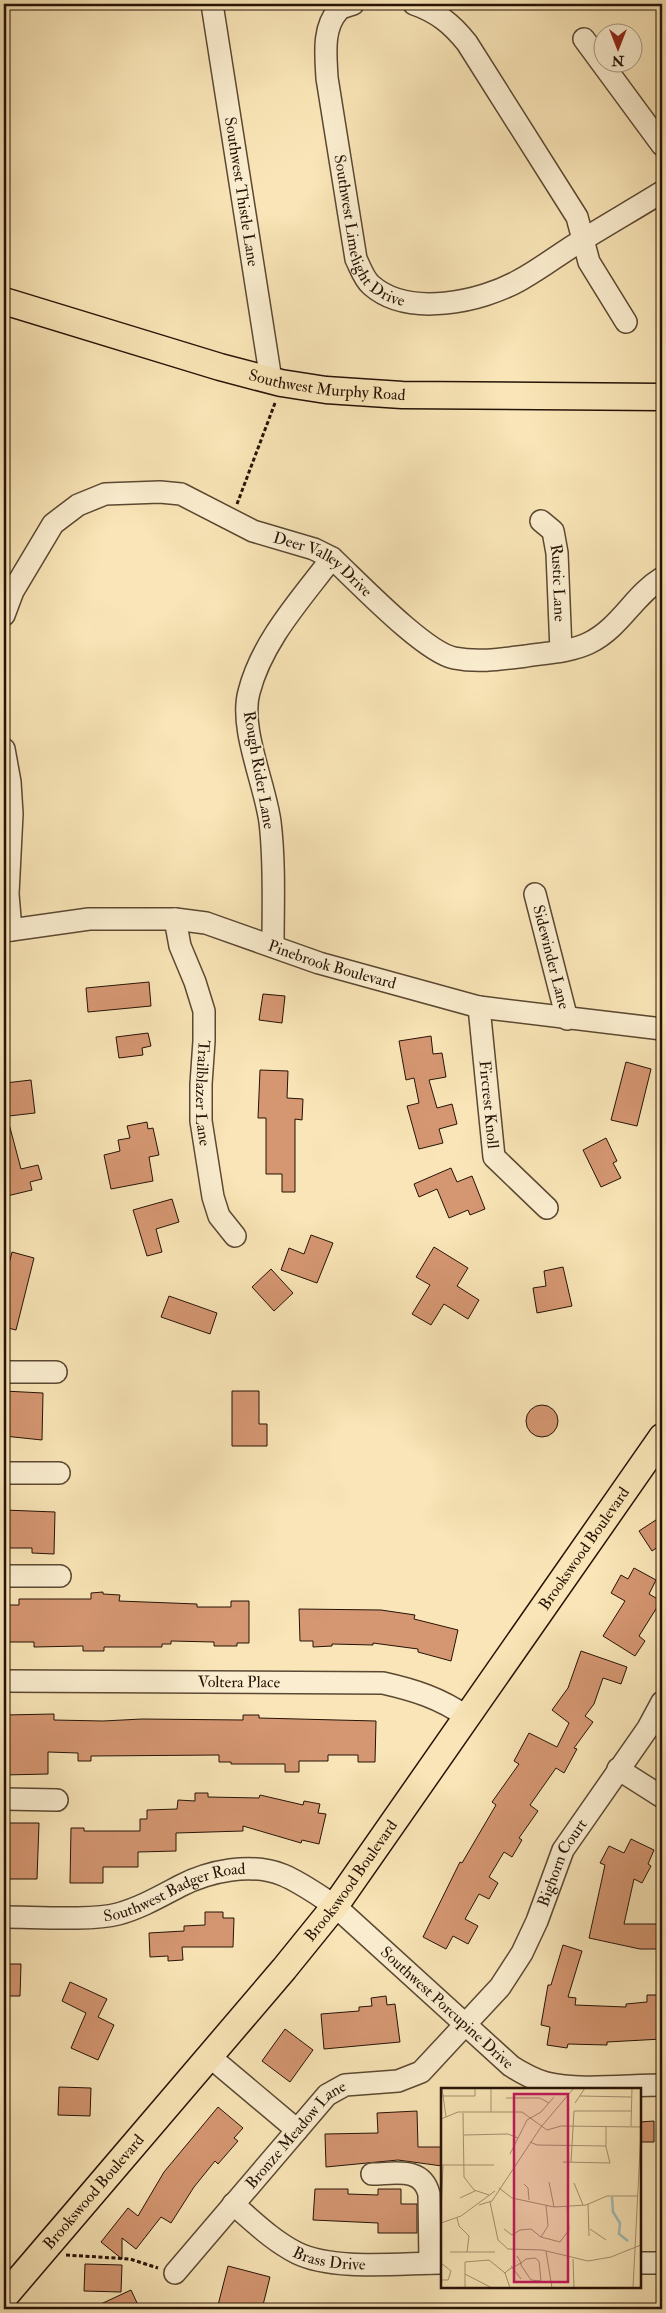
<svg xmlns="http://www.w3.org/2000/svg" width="666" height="2313" font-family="'IM FELL Double Pica',serif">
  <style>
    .building { fill: #d59772; stroke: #261306 }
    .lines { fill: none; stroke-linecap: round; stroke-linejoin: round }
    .minor-casing { stroke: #5b4832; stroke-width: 24 }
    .major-casing { stroke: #261306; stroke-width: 29 }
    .path { stroke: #261306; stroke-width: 3; stroke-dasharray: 4 2.5; stroke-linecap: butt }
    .minor { stroke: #fbeed0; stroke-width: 21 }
    .major { stroke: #f9e5b7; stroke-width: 26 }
    .labels { text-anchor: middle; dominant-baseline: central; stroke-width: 4; stroke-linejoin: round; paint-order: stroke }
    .street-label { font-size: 16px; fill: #261306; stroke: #fbeed0 }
    .inset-river { fill: none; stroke: #a1bdb8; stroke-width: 2.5 }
    .inset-road { fill: none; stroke: #a59170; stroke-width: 1 }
    .view { fill: #c2185b; fill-opacity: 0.15; stroke: #c2185b; stroke-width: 2.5 }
    .inset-edge { fill: none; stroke: #261306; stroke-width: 2.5 }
  </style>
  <rect width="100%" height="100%" fill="#f9e5b7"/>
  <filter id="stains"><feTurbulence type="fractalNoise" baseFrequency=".004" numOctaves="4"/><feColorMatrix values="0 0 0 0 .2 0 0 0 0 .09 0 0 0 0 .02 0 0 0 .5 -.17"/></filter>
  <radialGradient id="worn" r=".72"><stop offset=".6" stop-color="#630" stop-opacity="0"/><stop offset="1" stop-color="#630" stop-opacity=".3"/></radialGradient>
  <path class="building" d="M149 982 151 1006 88 1012 86 988Z
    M263 994 285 996 282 1023 259 1020Z
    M148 1033 151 1046 142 1048 143 1055 119 1058 116 1037Z
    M431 1036 433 1054 442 1053 446 1077 429 1080 437 1108 452 1104 457 1124 439 1129 443 1143 419 1149 407 1106 419 1103 414 1078 406 1080 399 1041Z
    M626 1062 651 1069 637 1126 611 1120Z
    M260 1070 288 1071 287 1098 303 1099 302 1120 295 1119V1192H282V1174H266V1118H258Z
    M31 1080 35 1113 9 1116 5 1083Z
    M4 1120H8L21 1169 38 1165 42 1179 30 1182 32 1190 7 1196 4 1182Z
    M147 1122 148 1129 153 1128 159 1155 149 1157 153 1181 111 1189 104 1155 120 1151 118 1140 130 1138 127 1126Z
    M606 1138 617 1161 613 1163 621 1178 601 1187 583 1150Z
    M451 1168 457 1182 472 1176 485 1209 470 1215 468 1210 449 1218 437 1189 419 1197 414 1184Z
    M172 1199 179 1222 156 1229 162 1252 147 1256 133 1210Z
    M311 1235 333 1243 317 1283 281 1270 289 1248 304 1254Z
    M434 1247 468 1268 457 1286 479 1300 468 1319 444 1304 431 1325 412 1314 430 1285 416 1277Z
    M12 1252 34 1258 16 1330 4 1327V1283Z
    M563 1267 572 1306 537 1313 533 1288 546 1286 544 1271Z
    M271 1269 293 1293 274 1311 252 1287Z
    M169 1296 217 1313 210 1334 161 1317Z
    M4 1391 43 1393 42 1440 4 1436Z
    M232 1391H259V1424H267V1446H232Z
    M526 1421a16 16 0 1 1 32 0a16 16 0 1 1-32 0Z
    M4 1510 55 1512 54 1554 32 1553V1548H4Z
    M662 1516V1544L652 1551 639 1531Z
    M634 1568 656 1580 649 1594 661 1601 639 1636 645 1641 635 1656 603 1636 625 1601 611 1593 621 1575 628 1579Z
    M103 1592V1594L120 1595 119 1601 197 1604V1607H231V1601H249V1643H237V1646H214V1642L171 1641V1644H162V1647H104V1651H83V1646L34 1647V1642H4V1605H19V1599H91V1593Z
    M299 1609 381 1610 415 1615 414 1619 458 1630 451 1661 418 1652V1649L373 1643V1645L332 1644V1646L313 1647V1641H300Z
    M581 1651 627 1667 621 1684 603 1678 594 1704 585 1716 593 1722 574 1748 577 1749 564 1773 556 1768 530 1805 538 1811 519 1838 522 1840 512 1857 504 1852 489 1877 498 1883 489 1899 479 1894 465 1919 478 1926 468 1944 453 1936 446 1949 423 1937 460 1862 462 1863 496 1805 492 1802 519 1764 514 1761 529 1733 557 1747 569 1723 552 1710 568 1688Z
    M54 1714V1720L103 1721 142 1719 243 1720V1715H259V1718L376 1721 375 1762H358V1755H328V1761H299V1772H285V1764H231V1762H219V1755L91 1756V1761H78V1753L48 1752V1774L4 1775V1715Z
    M195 1793H208V1797L259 1798 260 1795 303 1805 304 1801 320 1804 318 1813 326 1814 319 1844 302 1840 301 1843 243 1826V1831L176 1833V1851L138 1852V1867H103V1883H70L71 1828H84V1831H140V1819H147V1810L177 1809 178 1800 195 1801Z
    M4 1823H39L37 1879H4Z
    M631 1839 654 1850 648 1864 651 1866 642 1883 634 1879 624 1924H657V1949H640L589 1938 605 1865 600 1863 609 1846 624 1853Z
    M205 1912H223V1918H234L233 1947H182L183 1960 168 1961V1956L150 1957 149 1933 184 1931V1926L205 1925Z
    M563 1945 582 1951 568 1997 576 1998 575 2005 626 2007V2004L647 2002V1995H660V2004H662V2039L607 2042V2045L568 2044 567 2048 547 2045 550 2027 541 2025 548 1985H551Z
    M4 1964H21L20 1996H4Z
    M70 1982 107 1999 98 2017 114 2025 98 2060 71 2048 86 2013 62 2001Z
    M386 1996 387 2005 395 2004 400 2042 324 2049 321 2014 359 2011V2007L372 2006 371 1998Z
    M285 2029 313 2050 290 2082 262 2061Z
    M59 2087 91 2088 90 2116 58 2115Z
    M218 2107 243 2128 234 2138 238 2141 218 2164 215 2161 194 2187 171 2223 161 2217 136 2249 122 2238V2259L101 2242 128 2208 138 2216 164 2172Z
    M417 2111 418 2147H442V2166L398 2160 326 2167 325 2134 378 2133 377 2113Z
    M654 2121V2142H640V2122Z
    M315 2189H348V2194L378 2195V2189H401V2204H417V2233H378V2223L313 2220Z
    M85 2264 122 2265 121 2292 84 2291Z
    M228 2266 270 2277 262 2309H217Z
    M131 2290 138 2305 130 2309H90Z"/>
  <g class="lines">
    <g class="minor-casing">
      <g id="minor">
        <path id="s1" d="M212 4 271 380"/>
        <path id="s2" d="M353 4C348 6 341 7 338 11 322 28 326 57 327 78L356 259C360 267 364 279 371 285 408 318 481 302 520 280 542 268 562 252 584 239 610 223 636 208 662 192"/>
        <path d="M414 4C437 12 452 24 467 43L577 217 589 262 626 322"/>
        <path d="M584 39 662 145"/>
        <path id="s3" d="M541 521 553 531 557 553 561 651"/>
        <path id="s4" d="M4 615 13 591 53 524 78 505 105 494 160 492 181 494 253 531 314 549 332 558C357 581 424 652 454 658 479 663 502 659 526 656 546 653 570 652 589 643 620 628 634 595 662 578"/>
        <path d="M4 749 10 782 12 814 8 894 11 930"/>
        <path id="s5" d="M535 894 567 1019"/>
        <path id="s6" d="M175 919 180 946 195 982 204 1011V1041L201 1084V1121L213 1197 219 1216 235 1236"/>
        <path id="s7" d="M4 931 89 919H175L206 923 319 963 479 1007 662 1029"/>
        <path d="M273 946C273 905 275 863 270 822 265 784 239 728 249 692 262 641 301 599 332 558"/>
        <path id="s8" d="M479 1007 494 1157 547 1208"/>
        <path d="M4 1372H56"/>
        <path d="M4 1473H59"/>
        <path d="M4 1576H60"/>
        <path id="s9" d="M4 1681 383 1683C414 1690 440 1698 467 1717"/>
        <path d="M618 1769 662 1797"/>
        <path d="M4 1799 57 1800"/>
        <path id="s10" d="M4 1917C34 1917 91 1921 118 1914 140 1908 159 1897 180 1886 209 1871 251 1862 283 1875 302 1883 318 1895 335 1906L511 2066C522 2073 533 2079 546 2083 578 2091 628 2085 662 2085"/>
        <path d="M209 2056 297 2130"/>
        <path d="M372 2174C395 2174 422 2166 429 2194L430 2263"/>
        <path id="s11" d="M233 2204C254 2222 273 2241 297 2253 334 2271 401 2263 442 2263"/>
        <path d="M640 2263H662"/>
        <path id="s12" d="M175 2273 327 2095 345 2085 398 2081 421 2072 500 1987 522 1953 537 1921 563 1850 648 1728 662 1702"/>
      </g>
    </g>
    <g class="major-casing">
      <g id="major">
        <path id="s13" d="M4 301 220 367 281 383 326 390 402 395 662 397"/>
        <path id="s14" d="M4 2297 284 1969 335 1906 662 1437"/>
      </g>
    </g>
    <path class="path" d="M237 504 275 403
      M66 2255 130 2259 158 2268"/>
    <use href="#minor" class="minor"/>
    <use href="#major" class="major"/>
  </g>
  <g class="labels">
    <g class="street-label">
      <text stroke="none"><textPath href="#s1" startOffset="190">Southwest Thistle Lane</textPath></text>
      <text stroke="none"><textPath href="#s2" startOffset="251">Southwest Limelight Drive</textPath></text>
      <text stroke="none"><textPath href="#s13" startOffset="335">Southwest Murphy Road</textPath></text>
      <text stroke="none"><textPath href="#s4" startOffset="400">Deer Valley Drive</textPath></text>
      <text stroke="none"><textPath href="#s3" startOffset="68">Rustic Lane</textPath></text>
      <text transform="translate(259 770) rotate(80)">Rough Rider Lane</text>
      <text stroke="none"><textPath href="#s5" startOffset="65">Sidewinder Lane</textPath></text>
      <text stroke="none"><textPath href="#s7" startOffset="336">Pinebrook Boulevard</textPath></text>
      <text stroke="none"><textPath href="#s6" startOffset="179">Trailblazer Lane</textPath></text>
      <text stroke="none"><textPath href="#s8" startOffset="98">Fircrest Knoll</textPath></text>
      <text stroke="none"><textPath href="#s14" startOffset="948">Brookswood Boulevard</textPath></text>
      <text stroke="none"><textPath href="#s9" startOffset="235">Voltera Place</textPath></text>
      <text stroke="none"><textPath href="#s12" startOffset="588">Bighorn Court</textPath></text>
      <text stroke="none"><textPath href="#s14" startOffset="542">Brookswood Boulevard</textPath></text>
      <text stroke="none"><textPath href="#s10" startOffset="175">Southwest Badger Road</textPath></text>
      <text stroke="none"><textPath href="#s10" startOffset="501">Southwest Porcupine Drive</textPath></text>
      <text stroke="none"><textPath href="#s12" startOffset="184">Bronze Meadow Lane</textPath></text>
      <text stroke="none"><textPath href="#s14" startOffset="138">Brookswood Boulevard</textPath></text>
      <text stroke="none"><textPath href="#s11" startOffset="114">Brass Drive</textPath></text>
    </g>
  </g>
  <g transform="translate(441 2088)">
    <rect width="200" height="200" fill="#f9e5b7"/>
    <path class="inset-river" d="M171 109 172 124 179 135 178 146 187 153"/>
    <path class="inset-road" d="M1 0 5 29M50 0V24M1 8H34V0M139 8 190 9M65 10H99L108 15M134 15 144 0M22 25 23 89 33 102 48 107M0 31 17 24H81L106 42 120 38 200 39M190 38 191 0M23 47 67 46 77 50M89 54 96 57 165 58M69 66 86 32 100 24 113 9M122 74 169 75 165 59V39M130 74 133 23H190M0 77H53M108 94 113 119M133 95 142 117M83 96 87 100 88 112M58 100 71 110 113 119 145 117 166 108H196M19 110 34 103M49 114 57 152 67 161 101 162 147 173 170 169 200 157M147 116 148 148M38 117 51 113 100 39 133 0M0 126 2 77M16 130 18 138 28 148 26 164M0 135 20 128 54 103M63 141 71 147 79 142 90 141 100 149 119 154 128 142 126 118M149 141 165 152M100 149 107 138 105 117M105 163 111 200M9 164H54M132 171 133 200M0 175 10 183 7 192H0M70 178 80 191M64 185 67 182 80 175 85 171 94 170 98 173 100 193 90 192 80 177V175L79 173 76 168M24 186 51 200M24 200V174L48 172 64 185 69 200M192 200 200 42"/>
    <path class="view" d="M73 6H127V194H73Z"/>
    <rect width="200" height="200" class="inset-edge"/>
  </g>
  <rect width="666" height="2313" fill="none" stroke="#f9e5b7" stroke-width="20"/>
  <rect x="5" y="5" width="656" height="2303" fill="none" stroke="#261306" stroke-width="2.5"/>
  <rect x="10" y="10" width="646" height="2293" fill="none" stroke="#261306"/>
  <g transform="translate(618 48) rotate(180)"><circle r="24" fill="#fbeed0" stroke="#a6967f"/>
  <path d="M0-4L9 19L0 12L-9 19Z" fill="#8f2418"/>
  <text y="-8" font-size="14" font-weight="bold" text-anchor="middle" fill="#261306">N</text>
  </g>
  <rect width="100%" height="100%" filter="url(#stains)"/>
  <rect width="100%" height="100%" fill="url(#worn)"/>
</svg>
